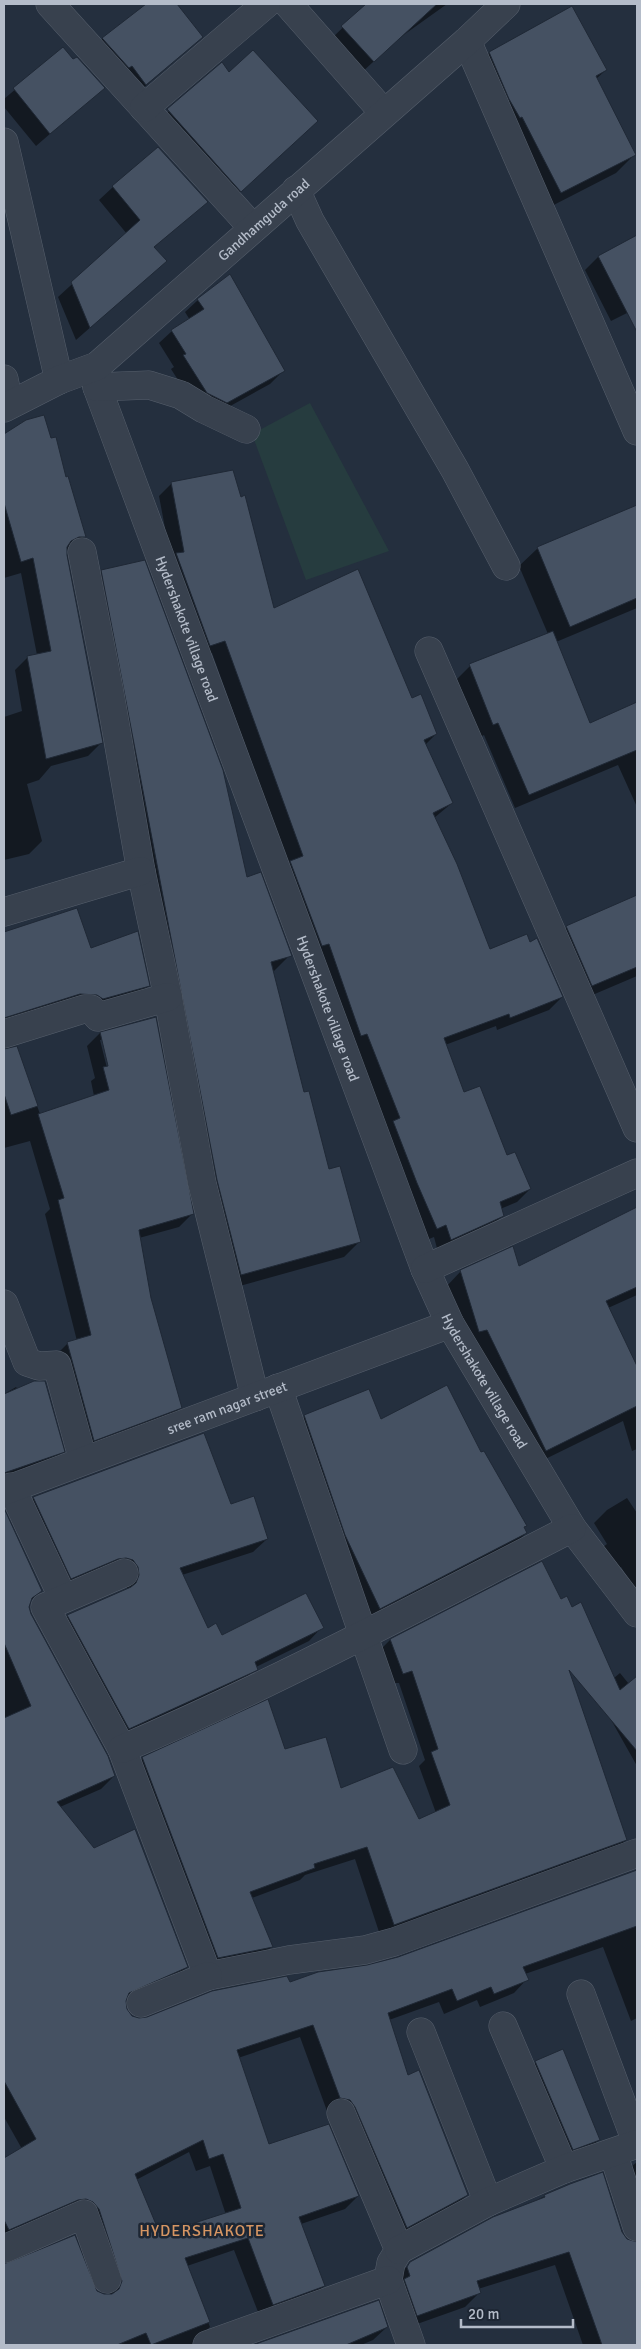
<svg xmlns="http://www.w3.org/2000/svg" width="641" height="2349" font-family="Signika,sans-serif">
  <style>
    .green { fill: #263c3f }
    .shadow { fill: #0007; fill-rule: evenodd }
    .building { fill: #455162; stroke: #1f2835; fill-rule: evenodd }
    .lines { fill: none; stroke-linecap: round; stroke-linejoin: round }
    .minor-casing { stroke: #565f6c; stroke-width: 29 }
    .minor { stroke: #38414e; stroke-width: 28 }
    .labels { text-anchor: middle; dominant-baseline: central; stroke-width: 5; stroke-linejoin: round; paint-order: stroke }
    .street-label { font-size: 14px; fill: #b4bcc9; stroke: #1d2633 }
    .quarter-label { font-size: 16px; letter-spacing: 1px; fill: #d59563; stroke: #1d2633 }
  </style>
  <rect width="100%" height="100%" fill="#242f3e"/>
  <path class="green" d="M310 403 389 551 306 580 252 434Z"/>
  <path class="shadow" d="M148 4H176L201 37 132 98 89 52 102 39Z
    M367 4H447L398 39 360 74 329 41Z
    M63 49 103 88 36 146 4 107V99Z
    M489 53 606 70 596 79 634 155 616 173 542 211 471 71Z
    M222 64 229 74 317 121 222 209 149 129Z
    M113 187 207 202 153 248 166 261 76 340 58 297 127 234 99 200Z
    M637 236V308L611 321 585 270 598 257Z
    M198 300 283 371 270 384 214 415 194 405 171 369 174 367 159 343 172 331 190 320 185 312Z
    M27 421 65 479 84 537 71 550 66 549 101 743 88 756 51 766 39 780 27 784 42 841 29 854 4 860V717L22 711 15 670 28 657 37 655 21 573 4 578V435Z
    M172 483 273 609 411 699 436 734 425 745 452 803 434 818 490 951 562 997 549 1010 497 1030 496 1026 445 1045 464 1094 530 1189 517 1202 500 1209 502 1216 489 1229 438 1252 434 1237 424 1241 212 653 197 658 171 560 159 496Z
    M637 506V608L556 642 589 724 637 703V807L618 765 515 808 484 735 480 737 457 679 470 666 548 634 519 566 538 548Z
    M102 571 246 879 290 955 273 972 304 1094 328 1171 359 1242 344 1257 225 1290 86 587Z
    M637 896V976L576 1002 550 943 567 927Z
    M77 910 90 949 148 986 135 999 4 1026V933Z
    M100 1033 192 1214 179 1227 139 1238 150 1298 181 1407 168 1420 81 1453 55 1356 68 1343 77 1341 45 1214 50 1209 30 1141 4 1148V1050L16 1048 40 1114 94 1096 91 1081 95 1078 87 1046ZM100 1040H103L111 1072H108Z
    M637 1209V1295L608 1308 637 1369V1449L632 1451 623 1421 529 1467 445 1288 461 1271 518 1267Z
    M16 1387 63 1451 50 1465 4 1481V1394Z
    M305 1416 481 1454 526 1533 511 1548 364 1623 289 1432Z
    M34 1498 230 1505 267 1539 253 1552 182 1575 207 1629 221 1637 322 1627 309 1641 256 1667 243 1682 115 1741 54 1629 68 1616 127 1589 126 1581 58 1591 20 1511Z
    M627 1498 637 1513V1593L621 1567 618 1569 603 1547 607 1544 594 1523 607 1510Z
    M4 1511 41 1591 29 1602 30 1615 114 1776 101 1789 60 1807 187 1967 173 1980 124 2002 126 2010 130 2016 138 2020 399 1958 637 1871V2018L631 2021 603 1947 525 1974 527 1979 514 1993 480 2007 477 2000 444 2014 439 2002 389 2020 407 2076 467 2195 454 2208 393 2240 337 2113 327 2111 300 2037 238 2058 268 2146 358 2196 345 2209 301 2224 324 2286 311 2299 260 2317 234 2250 187 2266 210 2327 191 2345H4V2265H11L103 2295H110L86 2222 4 2239V2159L22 2149 4 2117ZM189 2152 196 2171 210 2166 226 2215 159 2236 136 2180Z
    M553 1628 626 1840 613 1853 381 1938 355 1859 305 1875 300 1880 252 1898 271 1947 259 1960 205 1970 130 1771 143 1758 284 1751 340 1789 418 1820 436 1813 419 1766 425 1760 399 1683H388L377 1653 390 1640Z
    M620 1673 637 1694V1766L596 1693Z
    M536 2062 599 2140 585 2153 559 2162 522 2076Z
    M637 2162V2233L619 2177Z
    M545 2196 621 2233 626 2240 637 2243V2345H583L555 2265 478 2289 479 2293 465 2307 403 2329 396 2277 411 2263Z
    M378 2302 387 2327 373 2340 361 2345H256Z"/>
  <path class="building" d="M146 4H177L203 37 146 85 132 66 129 68 102 38Z
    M366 4H437L374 62 341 26Z
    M572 6 607 70 596 76 636 155 561 193 522 117 520 118 509 99 489 52Z
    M63 47 73 59 77 57 105 88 50 134 13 88Z
    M253 50 318 121 241 192 167 109 222 62 229 72Z
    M158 147 208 202 154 247 167 261 90 328 71 282 140 220 112 186Z
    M637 235V332L598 256Z
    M230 274 285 371 227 403 207 393 183 355 186 354 171 330 204 309 197 299Z
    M44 415 51 438 56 437 66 477 68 476 86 537H79L71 541 67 547V555L103 743 46 759 27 656 51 651 33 558 21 562 4 503V434L26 420Z
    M233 470 241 497 245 495 274 608 358 569 412 698 421 694 437 734 424 740 453 803 433 813 457 864 490 949 527 934 530 942 537 938 563 997 510 1018 509 1014 444 1038 464 1092 480 1086 507 1155 515 1152 531 1189 500 1202 504 1216 451 1240 446 1225 437 1229 417 1183 393 1121 400 1118 367 1034 361 1036 329 944 322 946 290 861 303 856 225 641 210 646 176 553 184 552 171 482Z
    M637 505V598L570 627 537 547Z
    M145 560 223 770 247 877 261 872 292 956 271 962 304 1092 309 1091 329 1169 340 1166 361 1242 241 1275 217 1180 101 570Z
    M553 631 590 723 637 702V750L529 795 498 723 493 725 469 664Z
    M637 895V967L592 986 566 926Z
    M77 908 91 948 138 931 150 986 103 999 97 995 80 994 4 1018V932Z
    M156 1017 194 1214 139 1230 151 1298 182 1408 94 1441 67 1342 91 1335 58 1200 64 1198 38 1114 109 1090 103 1067 108 1066 100 1032Z
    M17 1046 38 1106 11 1115 4 1094V1049Z
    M637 1207V1287L606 1301 637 1366V1406L546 1451 487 1330 479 1332 460 1270 513 1246 519 1266Z
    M34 1381H45L65 1452 4 1473V1394Z
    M447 1385 481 1452 484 1451 527 1526 524 1527 527 1533 380 1609 345 1535 304 1415 369 1389 381 1419Z
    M204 1433 231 1504 254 1496 268 1539 180 1568 208 1628 216 1623 222 1635 306 1593 324 1628 255 1662 258 1670 129 1729 67 1615 131 1587 136 1583 139 1575 138 1567 133 1560 126 1558 118 1559 71 1579 33 1497Z
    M4 1508 42 1591 32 1598 29 1607 31 1614 108 1756 115 1776 57 1802 94 1848 135 1829 188 1967 129 1993 126 2001 127 2009 132 2016 139 2018 147 2017 212 1991 287 1976 290 1982 318 1972 367 1965 398 1957 637 1870V1926L523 1967 529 1980 494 1994 491 1987 457 2001 452 1989 388 2013 408 2075 419 2070 468 2195 407 2228 355 2107 350 2100 340 2098 313 2025 237 2050 269 2144 329 2124 359 2196 299 2217 325 2286 273 2305 248 2238 185 2258 210 2322 151 2345 146 2333 117 2345H4V2264L75 2235 97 2291 104 2294H112L119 2289 122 2281 99 2209 93 2202 86 2199 78 2200 9 2230 4 2220V2158L36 2139 4 2081V1718L31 1706 4 1643ZM203 2140 209 2159 223 2154 241 2208 160 2234 135 2174Z
    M542 1561 561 1599 567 1596 572 1607 581 1602 620 1690 637 1676V1751L569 1670 627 1840 394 1925 367 1847 314 1864 315 1868 250 1892 273 1947 218 1958 142 1757 268 1699 285 1749 326 1737 341 1788 393 1767 419 1819 450 1805 431 1752 438 1749 412 1671 403 1674 390 1639Z
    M563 2049 600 2140 573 2150 535 2061Z
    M603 2172 622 2232 627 2239 637 2242V2345H602L569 2252 477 2281 481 2293 417 2316 404 2279 410 2276 407 2267 410 2262 493 2217 545 2197 544 2195 570 2184Z
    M379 2300 388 2327 346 2345H253Z"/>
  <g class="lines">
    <g class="minor-casing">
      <g id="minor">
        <path d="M50 4 253 228"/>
        <path d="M288 4 384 113"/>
        <path d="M467 41 637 431"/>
        <path d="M144 108 266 4"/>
        <path d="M4 142 59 380"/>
        <path d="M296 190 310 221 455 470 506 566"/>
        <path id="s1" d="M97 366V387L425 1269 450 1324 572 1528 637 1613"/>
        <path d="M4 379 9 404"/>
        <path d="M97 387 149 385 181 395 204 409 246 429"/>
        <path id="s2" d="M4 408 59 380 97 366 467 41 506 4"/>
        <path d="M82 552 109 689 141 871 168 997 202 1183 255 1397"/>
        <path d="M429 651 637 1128"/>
        <path d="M4 912 141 871"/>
        <path d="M4 1034 84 1009H91L98 1017 168 997"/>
        <path d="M425 1269 637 1173"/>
        <path d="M4 1304 27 1362 39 1366 57 1365 83 1460"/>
        <path d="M278 1388 403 1750"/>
        <path d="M11 1487 63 1598"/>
        <path id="s3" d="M4 1491 450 1324"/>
        <path d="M124 1573 45 1607 122 1749 208 1976 289 1960 365 1950 394 1942 637 1853"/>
        <path d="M122 1749C276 1683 423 1604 572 1528"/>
        <path d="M581 1994 637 2144"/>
        <path d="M141 2003 208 1976"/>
        <path d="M503 2026 564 2169"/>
        <path d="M421 2032 488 2202"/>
        <path d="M341 2113 399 2250 391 2263 388 2280 411 2345"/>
        <path d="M613 2153 637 2227"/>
        <path d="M4 2249 84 2214 107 2279"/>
        <path d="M399 2250 488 2202 564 2169 637 2144"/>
        <path d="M207 2345 388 2280"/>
      </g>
    </g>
    <use href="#minor" class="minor"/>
  </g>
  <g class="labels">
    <g class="street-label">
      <text stroke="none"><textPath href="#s2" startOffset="324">Gandhamguda road</textPath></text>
      <text stroke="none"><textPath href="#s1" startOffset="279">Hydershakote village road</textPath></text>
      <text stroke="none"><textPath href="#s1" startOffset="684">Hydershakote village road</textPath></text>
      <text stroke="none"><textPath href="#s1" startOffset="1089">Hydershakote village road</textPath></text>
      <text stroke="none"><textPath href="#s3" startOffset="238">sree ram nagar street</textPath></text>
    </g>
    <g class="quarter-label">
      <text x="202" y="2231">HYDERSHAKOTE</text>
    </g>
  </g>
  <rect width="641" height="2349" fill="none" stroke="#b4bcc9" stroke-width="10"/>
  <path d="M461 2319v8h112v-8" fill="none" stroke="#b4bcc9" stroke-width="2.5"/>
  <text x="468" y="2319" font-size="15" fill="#b4bcc9" stroke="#1d2633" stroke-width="4" paint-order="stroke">20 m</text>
</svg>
